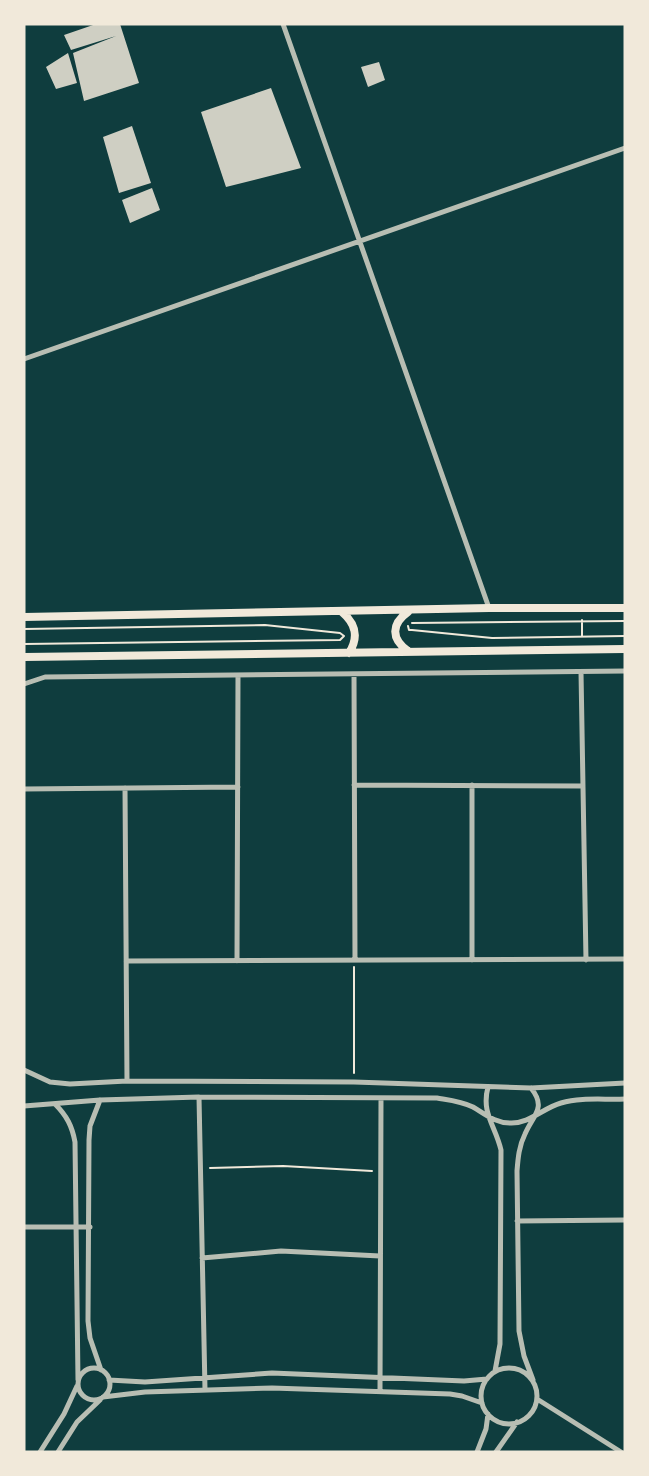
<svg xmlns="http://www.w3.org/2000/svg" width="649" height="1476" font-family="Overpass,sans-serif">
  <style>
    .building { fill: #cfcfc3 }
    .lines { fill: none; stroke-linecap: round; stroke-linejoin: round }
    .path { stroke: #f1e9da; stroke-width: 2 }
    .minor { stroke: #b8beb3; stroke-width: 5 }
    .secondary { stroke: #f1e9da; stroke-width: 8 }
  </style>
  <rect width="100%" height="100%" fill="#0f3d3e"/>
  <path class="building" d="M96 24H120L139 83 84 101 73 53 116 36 71 50 64 35Z
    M68 53 77 83 56 89 46 67Z
    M379 62 385 80 368 87 361 67Z
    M271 88 301 168 226 187 201 112Z
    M132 126 151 183 119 193 103 137Z
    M152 188 160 210 130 223 122 200Z"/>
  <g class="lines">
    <path class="path" d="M412 623 625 621
      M408 626 409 630H412L492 638 625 636
      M24 629 265 625 340 633 344 636 340 640 24 644
      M582 636V620
      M354 1073V967
      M210 1168 283 1166 372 1171"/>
    <path class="minor" d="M283 24 489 608
      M24 359 625 148
      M581 672 586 960
      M354 674 355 960
      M24 684 45 677 625 671
      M354 785 583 786
      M125 788 127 1081
      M24 789 238 787
      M472 960V785
      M126 961 625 959
      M237 961 238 676
      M24 1070 50 1082 70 1084 127 1081 354 1082 531 1088 625 1083
      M488 1087C481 1113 495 1125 501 1150L500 1344 495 1371
      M531 1088C547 1108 533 1115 525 1134 519 1146 518 1158 517 1171L519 1331 524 1356 533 1380
      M199 1097 205 1390
      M100 1100 90 1126 89 1140 88 1321 90 1338 101 1370
      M55 1104C67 1116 72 1126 75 1142L78 1380
      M24 1106 100 1100 199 1097 437 1098C449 1100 461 1101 473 1107 485 1114 495 1123 510 1123 529 1124 543 1108 561 1103 581 1097 604 1100 625 1099
      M517 1221 625 1220
      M24 1227H90
      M202 1258 281 1251 380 1256
      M481 1396a28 28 0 1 1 56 0a28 28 0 1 1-56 0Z
      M78 1384a16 16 0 1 1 32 0a16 16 0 1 1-32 0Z
      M109 1380 145 1382 272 1373 464 1381 487 1379
      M380 1392 381 1098
      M103 1397 145 1392 272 1388 450 1394 462 1396 482 1403
      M537 1399 621 1452
      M40 1452 64 1414 77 1386
      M58 1452 77 1422 100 1400
      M477 1452 486 1429 488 1414
      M496 1452 517 1422"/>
    <path class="secondary" d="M342 612C356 624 359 637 349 653
      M408 612C391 624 391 639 408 651
      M24 617 489 608H625
      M24 657 625 649"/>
  </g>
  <rect width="649" height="1476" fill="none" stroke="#f1e9da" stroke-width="51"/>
</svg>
